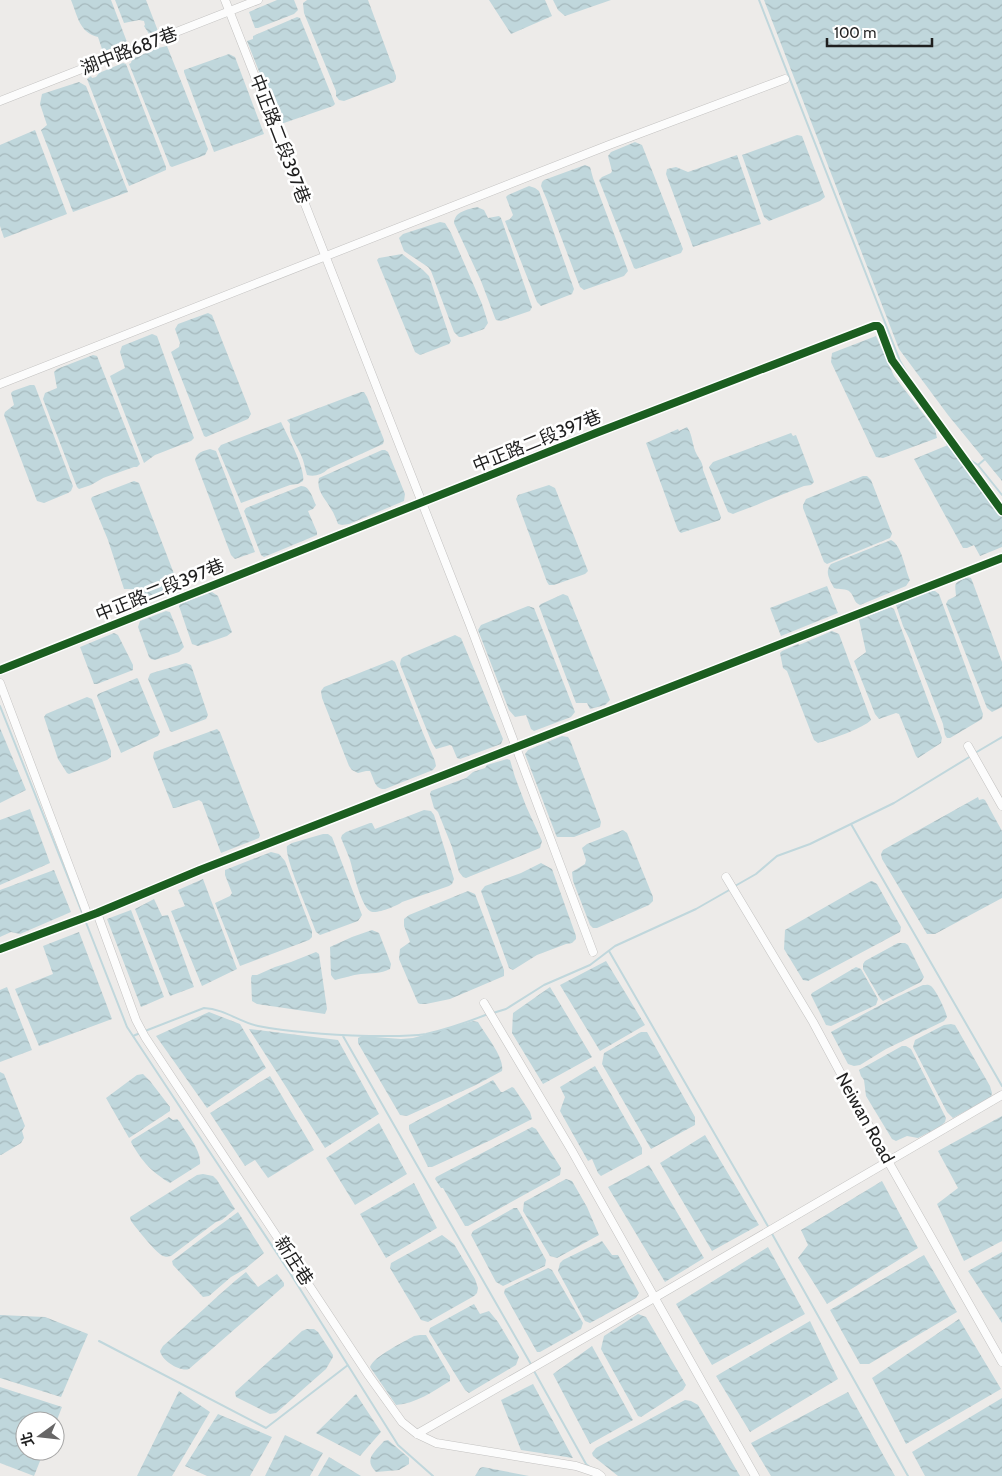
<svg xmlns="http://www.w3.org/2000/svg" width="1002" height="1476" font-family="Cabin,'Noto Sans TC',sans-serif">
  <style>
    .water { fill: url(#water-waves) }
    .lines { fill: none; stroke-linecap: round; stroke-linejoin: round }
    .stream { stroke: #c0d7dc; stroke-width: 2 }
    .minor-casing { stroke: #c3c2c1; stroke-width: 9 }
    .minor { stroke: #fcfcfc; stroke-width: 8 }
    .cycleway-casing { stroke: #fff; stroke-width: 11 }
    .cycleway { stroke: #1b5e20; stroke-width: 8 }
    .labels { text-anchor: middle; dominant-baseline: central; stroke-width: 5; stroke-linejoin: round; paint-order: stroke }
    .street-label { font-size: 18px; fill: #1f1f1f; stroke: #fff }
  </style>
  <defs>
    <pattern id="water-waves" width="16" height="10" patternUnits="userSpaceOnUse" patternTransform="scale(1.25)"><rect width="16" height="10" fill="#c0d7dc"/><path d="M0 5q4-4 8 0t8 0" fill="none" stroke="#a5b8bc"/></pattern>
  </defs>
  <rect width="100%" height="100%" fill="#edebe9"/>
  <path class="water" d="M71 0H111L127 42 124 45 114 50 112 48 103 52 98 37C79 32 78 17 71 0Z
    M115 0H146L158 31 149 34 144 26 145 25 144 21 139 20 124 23Z
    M277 0H294L298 10 294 14 258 28H255L249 12Z
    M307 0H368L396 76V79L394 82 344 101 339 100 336 96V91L304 13 303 3Z
    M489 0H545L552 16 511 34Z
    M553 0H611L565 16 558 10Z
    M764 0H1002V481L948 415 899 349Z
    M297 17 300 18 335 104 333 106 281 124 279 122 247 41 253 39V36Z
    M167 46 208 149 205 155 172 167 170 166 129 64 131 63 132 59 158 48Z
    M229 54 235 57 264 134 214 152 184 72V70Z
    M123 63 126 64 166 167V170L129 186 87 79 91 76 92 78 96 77 99 73Z
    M79 82 86 86 128 192 73 212 41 130 47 125 40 104 42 94Z
    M35 130 67 214 4 238 0 226V145Z
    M797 135 802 136 825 197 820 201 769 221 764 217 742 155Z
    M635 142 642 145 683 249 681 253 636 269 634 268 599 180 602 177 611 173 612 171 608 156 611 152Z
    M737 155 761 224 693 247 666 174 667 169 676 167 688 172Z
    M585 165 590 167 593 178 628 271 624 276 584 290 580 287 547 200 541 186 542 182 544 180Z
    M529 186 535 188 539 191 574 289 572 294 541 306 537 302 505 221 510 219 513 215 506 197 508 195Z
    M477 207 484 210 488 218 499 216 501 218 532 307 530 311 501 321 496 320 495 318 481 281 454 223C455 211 467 210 477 207Z
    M440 222 445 223 451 233 482 304 488 323 484 329 462 337H459L454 332 431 271 428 267 404 251 399 238 403 234Z
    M402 254 423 270 429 276 451 341 449 344 420 355 415 352 377 260 379 258Z
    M208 313 212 315 251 414 248 419 206 437 204 436 171 352 179 347 180 343 175 329 178 324Z
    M152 334 157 336 194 438 191 441 155 455 144 463 110 376 125 368 120 352 122 346Z
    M876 336 894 376 935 429 937 438 883 458 876 457 831 362 832 353Z
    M93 355 97 356 140 464 137 467H134L103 478 91 485 79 489 77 487 43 399 45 393 57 388 54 372 57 369Z
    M30 385H34L35 386 73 486 71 491 68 493 44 503 37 501 4 415 5 412 14 405 11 393 13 391Z
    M361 392H364L367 397 384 440 383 444 328 469C322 475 314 477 307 475 305 469 304 461 301 455 297 445 288 435 290 424L287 420Z
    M281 422C287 435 306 469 303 481L298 484 290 485 241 503 218 449 221 445Z
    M687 427C693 435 692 446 697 455 700 460 703 463 703 470L721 517 720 520 681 533 678 530 646 443 678 429 679 431Z
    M791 433 793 436 796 435 814 482 811 485 804 486 761 503C754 507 741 510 733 514L728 512 709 467 713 462Z
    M948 445 1002 513V547L980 556 974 545 967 548H963L914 459Z
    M210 449 216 451 255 552 235 559 231 555 195 460C197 452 203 451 210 449Z
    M382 450H385L388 452 405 494 404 501 349 524 342 525 338 524C336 519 334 513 331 509 325 498 316 491 319 478Z
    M863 476H867L871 480 892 534 890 538 827 564 824 562 803 508V505L806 499Z
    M134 481 139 483 178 584 177 590 140 604 135 591 131 589H124L108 540 91 499 92 497Z
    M549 485 555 488 588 571 585 574 554 585H549L547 582 516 499 518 495Z
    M301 486C310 486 312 497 316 505L313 509 308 511 317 532V535L264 557 261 555 244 511 246 508Z
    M891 540C902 545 905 570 910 580L906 586 860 605C853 602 855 597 850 592 847 588 838 590 834 588 830 580 824 572 831 564Z
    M967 577 971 578 973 583 1002 662V707L992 712 987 708 946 604 948 600 956 596C955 582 953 584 967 577Z
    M827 586 838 613 781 636 770 608Z
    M931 591H935L939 594 983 714 982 719 950 738H947L945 735 943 724 909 638 903 626 896 605Z
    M212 592 218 596 232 632 227 636 198 646 192 644 179 606 180 604Z
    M563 594 568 596 610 700 605 705 590 709 587 703H576L539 606 541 604Z
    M528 606 534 608 575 712 571 717 534 731 531 729 526 715 515 717 509 710 478 630 481 625Z
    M890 607 894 609 942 738 941 743 918 758 916 756 899 714 896 713 879 719 875 714 854 661 866 652 859 620Z
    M166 611 170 612 184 647 179 652 155 660 151 659 149 657 138 627 140 621Z
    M832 631 839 634 871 720C864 728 829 740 818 743L814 740 787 671 783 668 780 653 782 651 798 644 799 645Z
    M114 633 118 635 133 665V670L97 684H94L80 647Z
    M455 635 461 638 503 739 501 744 460 759 457 758 452 746 450 745 436 749 432 743 400 664 401 659 403 657Z
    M392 660 395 662 423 733 435 761 436 766 433 770 385 789C375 790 374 779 370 771H366L358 773 352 770 349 766 322 698 321 691 324 687Z
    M186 663 191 665 208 715 206 719 172 732 170 731 148 679 150 674 152 673Z
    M137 678 138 679 160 732 158 736 121 753 97 696 98 694Z
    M87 697 92 699 111 751V757L107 760 69 774 67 773 58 759 44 717 46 714Z
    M0 728 26 790 0 803Z
    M217 729 220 732 260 835 259 838 221 853 202 802 199 800 175 808H173L153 757 154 752 157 751Z
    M562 736 568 737 570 740 601 822 600 827 574 837H557L556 835 525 754 528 750Z
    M507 759 510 760 515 777 526 806 542 841 540 848 466 878 463 877 459 872 452 847 438 812 434 808 430 794 431 791 466 778 473 772 485 768 487 765Z
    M978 797 979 800 983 799 985 800 1002 831V898L935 934H927L882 859 881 854 883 850Z
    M30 809 50 863 0 885V820Z
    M424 810 431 811 434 815 454 879 452 884 449 886 402 902C397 906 375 915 370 911 361 906 353 870 350 860 347 852 344 845 341 838L342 835 346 832 370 823H372L375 829Z
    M623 830 627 833 653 897V901L649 905 597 928H593L590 925 573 881 572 872 585 864 586 860 582 848 587 844Z
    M323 834H328L332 837 362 915 358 921 320 935 316 932C311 917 284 858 287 846L292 843Z
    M271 852 279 854 285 861 312 931V937L309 940 240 966 215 903 230 896 232 893 225 875V870Z
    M541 863 552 869 576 936V939L572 943 566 944 537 955 513 970 509 968 481 891 485 886 521 873Z
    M54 870 71 912 20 934 11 932 0 937V890Z
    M203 879 237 969 202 986 171 911 185 906 178 890Z
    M872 881 877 884 901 927 900 932 808 981 803 980 784 949 785 930 869 882Z
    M468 891 475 894 504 970V976L450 999 426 1004H420L418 1003 399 959 400 949 410 942 404 926V919L409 915Z
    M154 899 162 916 168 915 194 987 170 996 135 909Z
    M131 910 164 997 141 1007 107 919Z
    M372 930 379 933 391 964 390 969C381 974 370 973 361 974 352 975 344 978 335 980L333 978 331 975 330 947 352 937Z
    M79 932 112 1019 39 1046 15 989 53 974 43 946Z
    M898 943H905L908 945 924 977 921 982 883 1001 880 998 863 969V964L865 961Z
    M316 952 319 954 327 1009 325 1014 257 1004 252 1001 251 978 252 975H257L275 967 291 962Z
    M606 961 645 1025 600 1051 560 985Z
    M856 967 861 969 878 999 876 1005 831 1026 826 1025 811 995 812 993Z
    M923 985C926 985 928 984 931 986 936 990 946 1011 947 1017L944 1021 886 1049 860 1065 854 1066 848 1064 831 1032C861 1015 891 999 923 985Z
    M7 987 32 1050 0 1062V990Z
    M550 987 592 1057 543 1084 512 1033 513 1013Z
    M209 1012 240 1024 266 1068 207 1108 156 1036Z
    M473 1021 478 1022C485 1034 505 1058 502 1071L476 1085 407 1116 400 1115 358 1043V1038L362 1036 401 1039 413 1038Z
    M951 1024 955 1025 990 1086 992 1093 991 1097 953 1118 947 1112 913 1047 915 1040 944 1025Z
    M249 1029 338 1040 379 1114 325 1148Z
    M641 1032H647L695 1117V1125L651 1149 602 1064 604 1053Z
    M902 1046H906L911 1049 946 1118 945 1122 941 1126 918 1138 907 1136 896 1141 892 1139 866 1096 864 1080 861 1076 859 1070Z
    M595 1066 642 1148V1154L601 1176 598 1173 592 1159 588 1161 560 1111 565 1097 560 1087Z
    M0 1072 4 1074 25 1126 22 1131 24 1138 21 1143 1 1155H0Z
    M143 1074 150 1081 170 1107V1111L129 1138 106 1098 137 1075Z
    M270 1076 314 1150 268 1178 255 1160 245 1166 210 1113Z
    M493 1080 501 1092H503L512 1087 514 1088 530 1112 532 1119 491 1140 432 1167H428L409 1129V1125Z
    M1002 1116V1241L964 1261 937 1204 958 1188 938 1151Z
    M169 1117 173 1120 177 1119 180 1122C186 1133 202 1151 200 1164L170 1183C152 1172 142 1162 131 1142L132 1140Z
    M379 1123 407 1174 355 1205 326 1158Z
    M532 1127 536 1129 561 1168 560 1175 468 1226H465L443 1188H441L435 1179 436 1177Z
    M705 1135 759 1225 712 1251 660 1163Z
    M649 1165 704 1258 665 1282 608 1187Z
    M203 1174 213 1176 217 1180 235 1209 222 1220 216 1222 171 1256C167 1257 166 1257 163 1256 154 1251 138 1230 131 1221L130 1217 197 1175Z
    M566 1179 572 1181 587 1207 599 1235 557 1258 550 1256 523 1211 524 1202Z
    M882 1181 918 1248 827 1304 798 1258 808 1245 801 1230Z
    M414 1183 437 1228 386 1258 360 1214Z
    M514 1208H517L519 1211 546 1260 545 1266 503 1286 496 1282 471 1235 473 1231Z
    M238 1212 264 1253 245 1269 231 1277 209 1296 203 1297 173 1265 172 1261 201 1239Z
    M442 1235 454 1244 475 1279 478 1288 477 1293 474 1296 428 1322 421 1320 390 1268 391 1263Z
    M602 1241 612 1255H618L639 1293 636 1298 590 1323 585 1321 558 1271 560 1263 563 1260Z
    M768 1247 805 1314 712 1365 676 1304Z
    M1002 1252V1323L968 1271Z
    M924 1255 957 1312 869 1364H860L830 1310Z
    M548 1268 552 1270 583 1323 581 1329 540 1352H537L504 1293 505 1289Z
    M246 1272 258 1287 277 1274 284 1283V1286L189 1369C180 1372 162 1361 160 1351L163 1346C191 1322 217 1295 246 1272Z
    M474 1304 480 1314 489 1311 498 1322 519 1357 516 1365 469 1393 465 1390 429 1332 430 1328Z
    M638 1314 646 1317 686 1385 683 1390 641 1417 638 1416 601 1349 604 1336Z
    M0 1315 45 1317 88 1334 61 1397 0 1378Z
    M959 1319 1001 1389 906 1444 872 1378Z
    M810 1321 838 1379 750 1432 716 1376Z
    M307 1329H314L318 1332 333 1355V1357L326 1369 276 1413 270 1414 236 1397 235 1392 302 1331Z
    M420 1335H426L450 1376V1381C434 1391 415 1404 396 1405L370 1367C374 1356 404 1342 414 1336Z
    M592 1346 633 1420 590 1444 553 1374Z
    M533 1384 573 1458 521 1450 501 1400Z
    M0 1387 62 1407 55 1425V1421H25V1451H44L34 1476 0 1463Z
    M179 1391 210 1412 172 1476H137Z
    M848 1392 895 1476H771L751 1443Z
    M356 1394 381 1432 360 1456 316 1433Z
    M1002 1398V1476H925L912 1452Z
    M685 1400 691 1401 698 1405 740 1476H618L593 1456 592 1453 596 1448Z
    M218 1414 272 1437 250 1476H207L185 1466Z
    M285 1435 323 1453 310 1476H265Z
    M388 1440 409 1458V1464L399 1470 376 1472C363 1459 375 1452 384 1441Z
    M329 1457 361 1476H318Z
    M483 1467 529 1476H475L480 1468Z"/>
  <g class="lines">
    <path class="stream" d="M759 0 900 361 913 383
      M944 437 948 445 951 447
      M967 458 978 465 1002 495
      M978 465 985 459
      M0 706 83 915
      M975 753 1002 737
      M851 824 1002 1086
      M735 886 756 874 777 856 810 844 894 803 971 756
      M85 920 127 1027 290 1273 398 1445 433 1476
      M609 951 769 1228
      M493 1013 506 1009 544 985 590 965 615 946 696 909 731 889
      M145 1031 204 1008C225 1009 239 1022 258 1026 295 1033 332 1035 369 1036 388 1036 407 1037 426 1034 447 1029 468 1022 488 1014
      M133 1036 140 1033
      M343 1036 532 1366
      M771 1232 908 1476
      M99 1341 266 1428 348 1365
      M534 1371 586 1464 591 1468"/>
    <g class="minor-casing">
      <path id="minor" d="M225 0 470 625 593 952
        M0 101 258 0
        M0 384 609 145 785 79
        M0 670 596 433 874 326H878L880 328 892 360 1002 511
        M0 683 88 916
        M968 746 1002 806
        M726 877 813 1022 888 1161 1002 1362
        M97 913 136 1020 145 1037 369 1376 402 1422 417 1434 436 1443 576 1466 597 1473 601 1476
        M0 949 97 913 200 870 1002 558
        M484 1003 572 1151 755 1476
        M417 1434 654 1298 1002 1095"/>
    </g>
    <use href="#minor" class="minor"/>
    <g class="cycleway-casing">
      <path id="cycleway" d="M0 670 596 433 874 326H878L880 328 892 360 1002 511
        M0 949 97 913 200 870 1002 558"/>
    </g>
    <use href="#cycleway" class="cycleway"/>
  </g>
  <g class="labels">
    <g class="street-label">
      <text transform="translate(129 51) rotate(-21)">湖中路687巷</text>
      <text transform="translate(280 139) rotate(69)">中正路二段397巷</text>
      <text transform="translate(537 441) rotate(-22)">中正路二段397巷</text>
      <text transform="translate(160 590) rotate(-22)">中正路二段397巷</text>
      <text transform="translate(865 1118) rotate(61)">Neiwan Road</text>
      <text transform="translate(294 1261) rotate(57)">新庄巷</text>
    </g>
  </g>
  <g transform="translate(40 1436) rotate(255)"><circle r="24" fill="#ffffff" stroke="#a5a5a5"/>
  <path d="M0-4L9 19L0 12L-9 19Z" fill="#676666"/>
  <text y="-8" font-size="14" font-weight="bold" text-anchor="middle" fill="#1f1f1f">北</text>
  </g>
  <path d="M827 38v8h105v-8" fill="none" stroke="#1f1f1f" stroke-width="2.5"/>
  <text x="834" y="38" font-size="15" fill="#1f1f1f" stroke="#ffffff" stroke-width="4" paint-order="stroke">100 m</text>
</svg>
